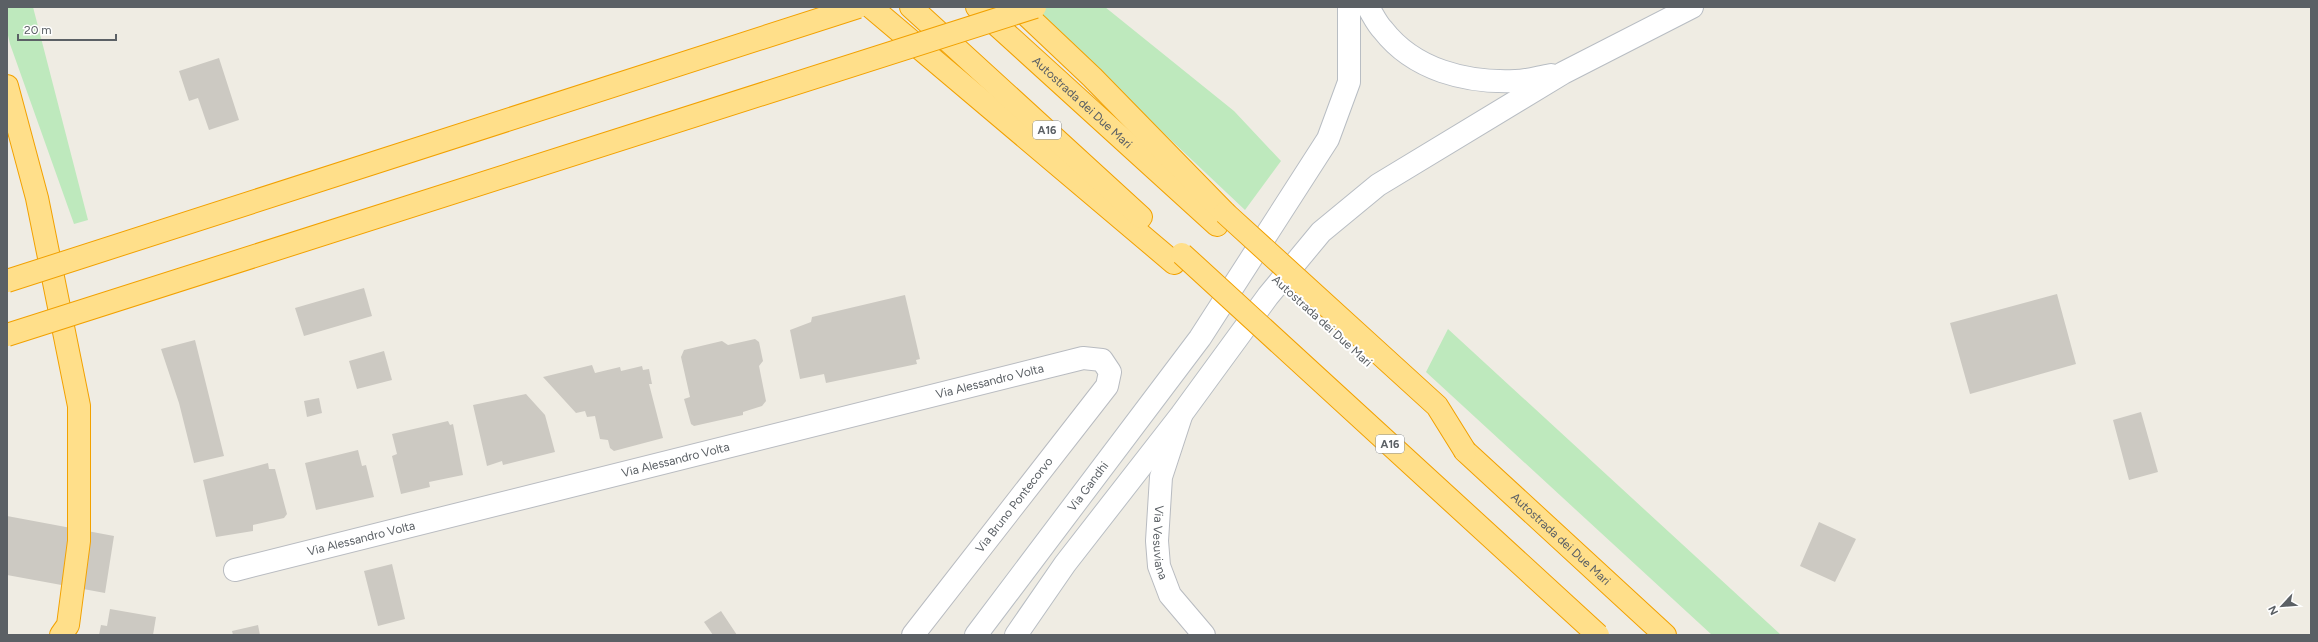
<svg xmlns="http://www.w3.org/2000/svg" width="2318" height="642" font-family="Figtree,sans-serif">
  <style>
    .green { fill: #bee9bd }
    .building { fill: #ccc9c2 }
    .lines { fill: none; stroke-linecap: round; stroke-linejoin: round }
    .street-casing { stroke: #b8bbc0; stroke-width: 24 }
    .secondary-casing { stroke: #b8bdc3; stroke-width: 24 }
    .highway-casing { stroke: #f2a100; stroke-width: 24 }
    .street { stroke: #fff; stroke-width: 22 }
    .secondary { stroke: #fff; stroke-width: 22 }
    .highway { stroke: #ffdf8a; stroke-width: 22 }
    .highway-bridge-casing { stroke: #f2a100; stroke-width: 24; stroke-linecap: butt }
    .highway-bridge { stroke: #ffdf8a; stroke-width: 22 }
    .labels { text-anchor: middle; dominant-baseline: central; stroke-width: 4; stroke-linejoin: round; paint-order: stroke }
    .shield { fill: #fff; stroke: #8c9093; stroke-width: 1 }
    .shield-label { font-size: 11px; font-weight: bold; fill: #5b6065 }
    .street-label { font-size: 12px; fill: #5b6065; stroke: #fff }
  </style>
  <rect width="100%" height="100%" fill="#efece3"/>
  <path class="green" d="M7 7H33L88 220 74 224 10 44 7 31Z
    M1030 7H1105L1234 111 1281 161 1245 210Z
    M1448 329 1781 635H1712L1426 372Z"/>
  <path class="building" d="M219 58 239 120 209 130 198 98 189 101 179 71Z
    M364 288 372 316 304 336 295 308Z
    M2057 294 2076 364 1970 394 1950 323Z
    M905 295 920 359 916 360 917 364 826 383 824 374 800 379 790 330 811 322 812 317Z
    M755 339 759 342 763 361 759 366 766 401 762 406 743 412V415L694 426 691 424 684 399 690 397 681 357 684 350 722 341 728 345Z
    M195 340 224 456 194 463 179 403 161 349Z
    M384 351 392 380 357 389 349 361Z
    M592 365 595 373 620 367 621 371 642 366 643 370 649 369 652 384H649L663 438 614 451 610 448 608 440 600 439 595 416 587 417 585 411 576 413 543 377Z
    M526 394 545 415 555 452 503 465 502 461 487 466 473 405Z
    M319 398 322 413 307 417 304 401Z
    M2141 412 2158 472 2129 480 2113 420Z
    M448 421 450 425 453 424 463 475 429 482 430 487 401 494 392 456 397 454 392 434Z
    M358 450 362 466 366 465 374 497 316 510 305 463Z
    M268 463 269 469H275L287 514 284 518 253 525V531L216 537 203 480Z
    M7 516 114 536 105 593 7 575Z
    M1819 522 1856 539 1835 582 1800 566Z
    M392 564 405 619 378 626 364 571Z
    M110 609 156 617 153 635H99L101 625 107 626Z
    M721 611 737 635H713L704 622Z
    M258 625 260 635H233L232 631Z"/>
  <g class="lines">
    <g class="street-casing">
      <g id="street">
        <path id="s1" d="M1181 416 1161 477 1157 541 1159 566 1170 595 1204 635"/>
        <path id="s2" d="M235 570 1083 358 1102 360 1110 372 1107 386 913 635"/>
      </g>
    </g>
    <g class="secondary-casing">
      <g id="secondary">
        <path d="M1368 7C1373 15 1377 24 1383 30 1414 70 1466 83 1515 81 1527 81 1539 77 1551 75"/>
        <path id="s3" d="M976 635 1200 338 1328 139 1349 82V7"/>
        <path d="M1016 635 1065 564 1181 415 1268 296 1321 232 1378 185 1563 73 1692 7"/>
      </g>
    </g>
    <g class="highway-casing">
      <g id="highway">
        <path d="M871 7 1174 263"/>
        <path d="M911 7 1141 217"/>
        <path id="s4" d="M977 7 1217 225"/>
        <path d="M1018 7 1092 77 1225 213"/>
        <path d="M7 86 37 198 79 406V541L68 625 61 635"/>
        <path id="s5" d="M1465 451 1665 635"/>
      </g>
    </g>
    <use href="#street" class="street"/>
    <use href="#secondary" class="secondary"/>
    <use href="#highway" class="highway"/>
    <g class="highway-bridge-casing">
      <path id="highway-bridge" d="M1225 213 1437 406 1465 451
        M1182 254 1598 635
        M7 281 858 7
        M7 335 1035 7"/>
    </g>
    <use href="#highway-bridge" class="highway-bridge"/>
  </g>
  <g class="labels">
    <g class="shield">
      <rect x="1033" y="121" width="28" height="18" rx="3"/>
      <rect x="1376" y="435" width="28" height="18" rx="3"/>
    </g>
    <g class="shield-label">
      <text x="1047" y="130">A16</text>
      <text x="1390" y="444">A16</text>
    </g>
    <g class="street-label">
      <text stroke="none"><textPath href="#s4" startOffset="142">Autostrada dei Due Mari</textPath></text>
      <text transform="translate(1322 321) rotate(42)">Autostrada dei Due Mari</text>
      <text stroke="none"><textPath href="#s2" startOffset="778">Via Alessandro Volta</textPath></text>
      <text stroke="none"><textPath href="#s2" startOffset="454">Via Alessandro Volta</textPath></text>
      <text stroke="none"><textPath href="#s3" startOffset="186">Via Gandhi</textPath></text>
      <text transform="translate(1014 505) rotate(-52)">Via Bruno Pontecorvo</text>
      <text stroke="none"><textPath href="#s2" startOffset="130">Via Alessandro Volta</textPath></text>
      <text stroke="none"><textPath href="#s5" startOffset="130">Autostrada dei Due Mari</textPath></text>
      <text stroke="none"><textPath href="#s1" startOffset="130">Via Vesuviana</textPath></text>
    </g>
  </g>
  <rect width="2318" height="642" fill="none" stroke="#5b6065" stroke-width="16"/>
  <g transform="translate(2282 606) rotate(244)" stroke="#ffffff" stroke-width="3" paint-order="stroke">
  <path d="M0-3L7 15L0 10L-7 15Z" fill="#5b6065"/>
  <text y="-6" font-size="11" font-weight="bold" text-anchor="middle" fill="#5b6065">N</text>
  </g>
  <path d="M18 34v6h98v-6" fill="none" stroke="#5b6065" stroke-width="2"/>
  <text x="24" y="34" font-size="12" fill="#5b6065" stroke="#ffffff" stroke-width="3" paint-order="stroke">20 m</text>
</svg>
